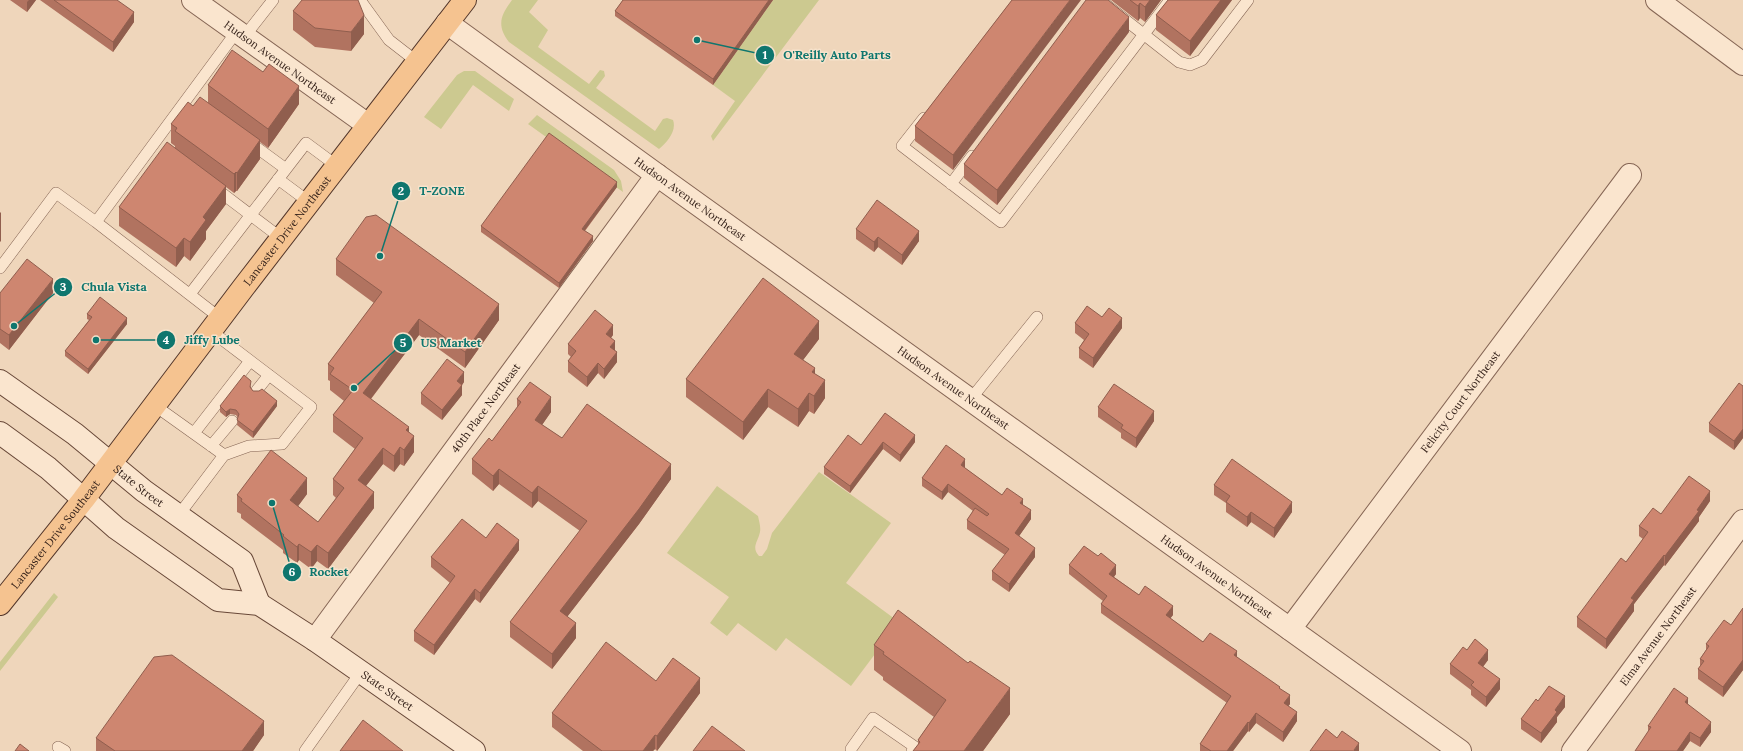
<svg xmlns="http://www.w3.org/2000/svg" width="1743" height="751" font-family="Lora,serif">
  <style>
    .green { fill: #ccc990 }
    .lines { fill: none; stroke-linecap: round; stroke-linejoin: round }
    .lane-casing { stroke: #866655; stroke-width: 12 }
    .street-casing { stroke: #866655; stroke-width: 24 }
    .secondary-casing { stroke: #684838; stroke-width: 24 }
    .primary-casing { stroke: #53362a; stroke-width: 24 }
    .lane { stroke: #fae5ce; stroke-width: 11 }
    .street { stroke: #fae5ce; stroke-width: 22 }
    .secondary { stroke: #fae5ce; stroke-width: 22 }
    .primary { stroke: #f5c390; stroke-width: 22 }
    .wall { fill: #b17360 }
    .shaded-wall { fill: #905e4e }
    .building { fill: #ce8670; stroke: #905e4e }
    .labels { text-anchor: middle; dominant-baseline: central; stroke-width: 3; stroke-linejoin: round; paint-order: stroke }
    .street-label { font-size: 11px; fill: #35221a; stroke: #f6e2cb }
    .leader { fill: none; stroke: #0f766e; stroke-width: 1.5 }
    .callout-dot { fill: #0f766e; stroke: #f6e2cb; stroke-width: 1.5 }
    .mark-label { font-size: 12px; text-anchor: middle; font-weight: bold; fill: #fff }
    .callout-label { font-size: 12px; text-anchor: middle; font-weight: bold; fill: #0f766e; stroke: #f6e2cb; stroke-width: 3; stroke-linejoin: round; paint-order: stroke }
  </style>
  <rect width="100%" height="100%" fill="#efd6bb"/>
  <path class="green" d="M512 0H538L529 12 548 30 538 47 589 84 600 70 604 71 605 76 596 88 655 131 663 119 667 118 673 120C677 131 667 142 659 149L509 42C496 25 501 15 512 0Z
    M773 0H819L713 141 711 136 735 101 713 85Z
    M464 71H475L514 99 509 111 473 85 441 129 424 117 457 75Z
    M537 115 614 170 621 181 623 192 528 124Z
    M819 472 891 523 846 583 899 622 851 686 786 638 776 651 738 623 727 636 710 623 729 597 667 553 717 486 758 516C759 521 761 527 760 532 758 542 751 547 759 556H762L767 549 772 533Z
    M54 593 58 597 0 671V662Z"/>
  <g class="lines">
    <g class="lane-casing">
      <path id="lane" d="M360 0 389 40 416 61
        M1100 0 1179 62 1190 65 1202 60 1248 0
        M244 37 273 0
        M924 118 902 146 1001 222 1170 0
        M249 142 286 169
        M278 179 309 202
        M951 184 972 156
        M215 188 281 238
        M0 268 56 193 96 222
        M190 294 306 143 337 166
        M220 318 96 222 237 31
        M257 390 269 375
        M970 400 1037 317
        M154 405 224 455
        M194 433 250 361
        M211 446 232 421
        M178 516 224 455 249 446 282 444 311 407 211 331
        M58 747 65 751
        M851 749 873 718 915 747 912 751
        M305 751 361 672"/>
    </g>
    <g class="street-casing">
      <g id="street">
        <path id="s1" d="M193 0 368 125"/>
        <path d="M1657 0 1743 64"/>
        <path id="s2" d="M447 23 657 175 1460 751"/>
        <path id="s3" d="M1290 629 1630 175"/>
        <path id="s4" d="M315 640 657 175"/>
        <path id="s5" d="M1573 751 1743 521"/>
      </g>
    </g>
    <g class="secondary-casing">
      <g id="secondary">
        <path id="s6" d="M0 381 75 434 144 491 242 561 259 604"/>
        <path id="s7" d="M0 433 48 468 116 528 218 600 259 604 315 640 474 751"/>
      </g>
    </g>
    <g class="primary-casing">
      <g id="primary">
        <path id="s8" d="M0 604 83 500 243 288 465 0"/>
      </g>
    </g>
    <use href="#lane" class="lane"/>
    <use href="#street" class="street"/>
    <use href="#secondary" class="secondary"/>
    <use href="#primary" class="primary"/>
  </g>
  <path class="wall" d="M10 0H36L27 12Z
    M40 0H117L134 22 113 52Z
    M623 0H773L713 85 615 16V11Z
    M1012 0 953 170 915 141V126Z
    M1111 0H1161L1145 22 1140 18 1138 21Z
    M1168 0H1232L1190 56 1156 30V15Z
    M293 11 364 34 351 51 315 47 293 30Z
    M1129 32 997 205 964 178V164Z
    M208 85 299 104 268 148 260 142V159L237 191H236L234 193 226 187V204L206 231V239L190 261 184 256 176 267 119 226V207L175 148V146L171 143V124L193 106 208 103Z
    M617 187 585 231 593 241 559 288 481 232V226Z
    M856 229 919 241 902 265 878 247 874 252 856 239Z
    M336 259 499 320 465 368 419 335 371 399 409 432 414 452 404 466 400 464 394 472 383 464 366 486 374 508 328 569 317 561 311 569 299 560 297 563 283 553V550L241 518V514L237 512V495L307 494 298 506 318 522 336 498 333 495V479L355 449 333 432V415L344 401 330 390V381L328 380V364L374 303 336 275Z
    M0 293H53L9 350 0 343Z
    M87 314 127 324 88 374 65 356V351L89 320 87 319Z
    M1102 317 1122 328 1093 368 1079 358V348L1084 340 1075 333V323Z
    M613 335 611 338 615 350 617 362 604 379 598 373 587 387 568 372V361L571 357 568 354V344Z
    M819 339 803 360 815 374 825 398 814 414 809 411 798 427 768 407 743 440 686 397V379Z
    M464 382 462 385V395L442 420 421 404V393Z
    M251 386V388L253 391 277 406 253 438 237 425 238 418 236 415 230 414 226 417 220 412V406Z
    M1743 386V438L1734 450 1709 432V423Z
    M517 399 551 412 542 425 562 438 671 479 639 524 567 617 576 638 552 669 510 637V622L580 531 538 501 532 508 499 484 493 491 472 474V459L492 441 517 408Z
    M1098 407 1154 421 1136 448 1121 438V433L1098 417Z
    M885 413 915 442 900 462 883 449 850 493 824 474V467L861 445Z
    M965 468 1002 495 1023 505 1031 519 1019 536 1035 557 1009 592 992 580V571L1005 555 967 529V520L973 511 948 492 942 500 922 486V478Z
    M1214 485 1292 512 1274 538 1251 522 1247 527 1226 512V503L1214 495Z
    M1710 501 1699 517V521L1665 566 1664 565 1634 604V611L1606 649 1577 627V617L1626 562 1643 539 1639 536V526L1661 514Z
    M486 538 519 550 480 603 475 599 434 655 414 641V631L450 583 431 567V557Z
    M1069 565 1116 574 1114 577 1139 595 1173 615 1170 618 1203 642 1237 657 1280 689 1290 704 1288 706 1297 721 1283 742 1256 723 1249 732 1248 731 1233 751H1200V744L1227 703 1101 613V604L1103 601 1069 574Z
    M1743 608V670L1723 697 1698 679V669L1700 666V659L1706 650V644L1731 625Z
    M874 645 1010 714 983 751H913L918 745V740L934 717 883 680V677L874 670Z
    M1467 650 1488 660 1483 667 1500 689 1486 707 1471 695V690L1450 674V664Z
    M656 681 700 693 657 751 655 749 653 751H583L552 727V713Z
    M1538 701 1565 707 1557 717V722L1541 743 1521 729V719Z
    M1688 705 1711 732 1700 747 1690 741 1683 751H1635L1648 732V726Z
    M264 735 253 751H96V738Z"/>
  <path class="shaded-wall" d="M29 0H36L27 12V2Z
    M769 0H773L713 85V79Z
    M1070 0H1081L953 170V155Z
    M1150 0H1161L1145 22V7Z
    M1221 0H1232L1190 56V41Z
    M1140 3V18L1138 21V6Z
    M134 12V22L113 52V42Z
    M364 15V34L351 51V32Z
    M1129 17V32L997 205V190Z
    M299 86V104L268 148V129Z
    M260 140V159L237 191V173Z
    M236 172V191L234 193V174Z
    M617 182V187L582 234V229Z
    M226 186V204L206 231V239L190 261V242L203 217Z
    M1 212V241L0 242V213Z
    M919 231V241L902 265V255Z
    M593 236V241L559 288V283Z
    M878 237V247L874 252V242Z
    M184 238V256L176 267V248Z
    M53 279V293L9 350V335Z
    M499 304V320L465 368V352Z
    M127 318V324L88 374V369Z
    M1122 318V328L1093 368V358Z
    M419 319V335L363 409V393Z
    M819 321V339L794 372V354Z
    M613 325V335L606 344V334Z
    M615 341V351L610 347Z
    M617 352V362L604 379V369Z
    M598 363V373L587 387V377Z
    M815 368V386L812 372Z
    M464 372V382L462 385V395L442 420V410L457 381Z
    M825 380V398L814 414V396Z
    M768 389V407L743 440V422Z
    M809 393V411L798 427V409Z
    M551 397V412L535 435V420Z
    M277 401V406L253 438V432Z
    M230 409V414L226 417V412Z
    M1154 411V421L1136 448V438Z
    M409 427V442L414 436V452L404 466V450L406 430Z
    M1743 429V438L1734 450V441Z
    M915 435V442L900 462V455Z
    M883 442V449L850 493V486Z
    M400 447V464L394 472V456Z
    M383 448V464L358 496V480Z
    M965 459V467L961 473V465Z
    M671 464V479L639 524 560 626V611Z
    M499 469V484L493 491V476Z
    M307 478V494L290 517V500Z
    M948 484V492L942 500V492Z
    M538 486V501L532 508V493Z
    M1710 491V501L1699 517V521L1665 566V556Z
    M374 492V508L328 569V553Z
    M1023 499V508L1020 503Z
    M1292 502V512L1274 538V528Z
    M1031 510V519L1015 542V533Z
    M1251 512V522L1247 527V517Z
    M519 540V550L480 603V593Z
    M299 544V560L297 563V547Z
    M317 545V561L311 569V552Z
    M1035 548V557L1009 592V584Z
    M1664 555V565L1634 604V611L1606 649V639L1631 598Z
    M1116 565V574L1109 583V574Z
    M475 589V599L434 655V645Z
    M1173 606V615L1166 624V615Z
    M576 623V638L552 669V654Z
    M1488 650V660L1478 673V663Z
    M1237 651V660L1234 655Z
    M1743 660V670L1723 697V687Z
    M700 678V693L657 751V736Z
    M1500 679V689L1486 707V697Z
    M1010 688V714L983 751H964Z
    M1290 695V704L1284 712V703Z
    M1565 696V707L1557 717V722L1541 743V733L1555 710Z
    M1688 698V707L1685 702Z
    M1297 712V721L1283 742V732Z
    M1256 713V723L1249 732V723Z
    M264 721V735L253 751H242Z
    M1248 722V731L1233 751H1227Z
    M1711 722V732L1700 747V738Z
    M1690 732V741L1683 751H1677Z
    M655 735V749L653 751H643Z
    M1359 743V751H1354V750Z"/>
  <path class="building" d="M54 0H117L134 12 113 42Z
    M302 0H358L364 15 351 32 315 28 293 11Z
    M623 0H769L713 79 615 11Z
    M1012 0H1070L953 155 915 126Z
    M1086 0H1108L1129 17 997 190 964 164Z
    M1130 0H1150L1145 7 1140 3 1138 6Z
    M1168 0H1221L1190 41 1156 15Z
    M232 50 263 72 269 64 299 86 268 129 208 85Z
    M200 97 260 140 237 173 236 172 234 174 175 131 177 128 171 124 188 102 193 106Z
    M549 133 617 182 582 229 593 236 559 283 481 226Z
    M167 142 226 186 203 217 206 220 190 242 184 238 176 248 119 207Z
    M877 200 919 231 902 255 878 237 874 242 856 229Z
    M376 215 499 304 465 352 419 319 363 393 409 427 406 430 414 436 404 450 400 447 394 456 383 448 358 480 374 492 328 553 317 545 311 552 299 544 297 547 283 536 284 535 241 501 242 499 237 495 271 450 307 478 290 500 318 522 344 488 333 479 363 438 333 415 353 390 330 374 334 368 328 364 382 292 336 259 366 217Z
    M27 259 53 279 9 335 0 329V293Z
    M763 278 819 321 794 354 815 368 812 372 825 380 814 396 809 393 798 409 768 389 743 422 686 379Z
    M100 297 127 318 88 369 65 351 92 317 87 314Z
    M1087 306 1102 317 1109 308 1122 318 1093 358 1079 348 1089 334 1075 323Z
    M595 310 613 325 606 334 615 341 610 347 617 352 604 369 598 363 587 377 568 361 576 351 568 344Z
    M447 359 464 372 457 381 462 385 442 410 421 393Z
    M244 375 251 381 250 387 253 391H259L262 389 277 401 253 432 237 420 239 414 236 410 230 409 226 412 220 406Z
    M530 382 551 397 535 420 562 438 587 404 671 464 639 509 560 611 576 623 552 654 510 622 587 521 538 486 532 493 499 469 493 476 472 459 489 438 492 441 521 402 517 399Z
    M1739 383 1743 386V429L1734 441 1709 423Z
    M1114 384 1154 411 1136 438 1121 428 1123 425 1098 407Z
    M885 413 915 435 900 455 883 442 850 486 824 467 848 435 861 445Z
    M946 445 965 459 961 465 1002 495 1007 488 1023 499 1020 503 1031 510 1015 533 1035 548 1009 584 992 571 1009 549 967 520 975 508 987 516 989 514 948 484 942 492 922 478Z
    M1232 459 1292 502 1274 528 1251 512 1247 517 1226 502 1230 496 1214 485Z
    M1689 476 1710 491 1697 510 1699 511 1665 556 1664 555 1631 598 1634 600 1606 639 1577 617 1621 558 1626 562 1648 532 1639 526 1653 508 1661 514Z
    M462 519 486 538 497 523 519 540 480 593 475 589 434 645 414 631 455 576 431 557Z
    M1084 546 1098 556 1101 553 1116 565 1109 574 1139 595 1145 586 1173 606 1166 615 1203 642 1210 633 1237 651 1234 655 1280 687 1279 688 1290 695 1284 703 1297 712 1283 732 1256 713 1249 723 1248 722 1227 751H1211L1200 744 1231 696 1101 604 1107 596 1069 565Z
    M1743 608V660L1723 687 1698 669 1704 661 1700 659 1709 646 1706 644 1724 620 1731 625Z
    M898 610 968 663 970 661 1010 688 964 751H913L920 742 918 740 946 700 883 654 884 652 874 645Z
    M1475 639 1488 650 1478 663 1500 679 1486 697 1471 685 1474 682 1450 664 1463 647 1467 650Z
    M606 642 656 681 673 658 700 678 657 736 655 735 643 751H602L552 713Z
    M172 655 264 721 242 751H115L96 738 154 657Z
    M1549 686 1565 696 1555 710 1557 712 1541 733 1521 719 1536 699 1538 701Z
    M1674 688 1688 698 1685 702 1711 722 1700 738 1690 732 1677 751H1635L1651 727 1648 726Z
    M363 720 403 751H340Z
    M712 726 745 751H693Z
    M1326 729 1337 738 1342 731 1359 743 1354 750 1355 751H1310Z
    M20 744 29 751H15Z"/>
  <g class="labels">
    <g class="street-label">
      <text stroke="none"><textPath href="#s1" startOffset="107">Hudson Avenue Northeast</textPath></text>
      <text stroke="none"><textPath href="#s2" startOffset="300">Hudson Avenue Northeast</textPath></text>
      <text stroke="none"><textPath href="#s8" startOffset="471">Lancaster Drive Northeast</textPath></text>
      <text stroke="none"><textPath href="#s2" startOffset="624">Hudson Avenue Northeast</textPath></text>
      <text stroke="none"><textPath href="#s3" startOffset="284">Felicity Court Northeast</textPath></text>
      <text stroke="none"><textPath href="#s4" startOffset="288">40th Place Northeast</textPath></text>
      <text stroke="none"><textPath href="#s6" startOffset="174">State Street</textPath></text>
      <text stroke="none"><textPath href="#s8" startOffset="89">Lancaster Drive Southeast</textPath></text>
      <text stroke="none"><textPath href="#s2" startOffset="948">Hudson Avenue Northeast</textPath></text>
      <text stroke="none"><textPath href="#s5" startOffset="143">Elma Avenue Northeast</textPath></text>
      <text stroke="none"><textPath href="#s7" startOffset="471">State Street</textPath></text>
    </g>
  </g>
  <path class="leader" d="M697 40L765 55M380 256L401 191M14 326L63 287M96 340L166 340M354 388L403 343M272 503L292 572"/>
  <g class="callout-dot">
    <circle cx="697" cy="40" r="4"/>
    <circle cx="380" cy="256" r="4"/>
    <circle cx="14" cy="326" r="4"/>
    <circle cx="96" cy="340" r="4"/>
    <circle cx="354" cy="388" r="4"/>
    <circle cx="272" cy="503" r="4"/>
    <circle cx="765" cy="55" r="10"/>
    <circle cx="401" cy="191" r="10"/>
    <circle cx="63" cy="287" r="10"/>
    <circle cx="166" cy="340" r="10"/>
    <circle cx="403" cy="343" r="10"/>
    <circle cx="292" cy="572" r="10"/>
  </g>
  <g class="mark-label">
    <text x="765" y="59">1</text>
    <text x="401" y="195">2</text>
    <text x="63" y="291">3</text>
    <text x="166" y="344">4</text>
    <text x="403" y="347">5</text>
    <text x="292" y="576">6</text>
  </g>
  <g class="callout-label">
    <text x="837" y="59">O'Reilly Auto Parts</text>
    <text x="442" y="195">T-ZONE</text>
    <text x="114" y="291">Chula Vista</text>
    <text x="212" y="344">Jiffy Lube</text>
    <text x="451" y="347">US Market</text>
    <text x="329" y="576">Rocket</text>
  </g>
</svg>
